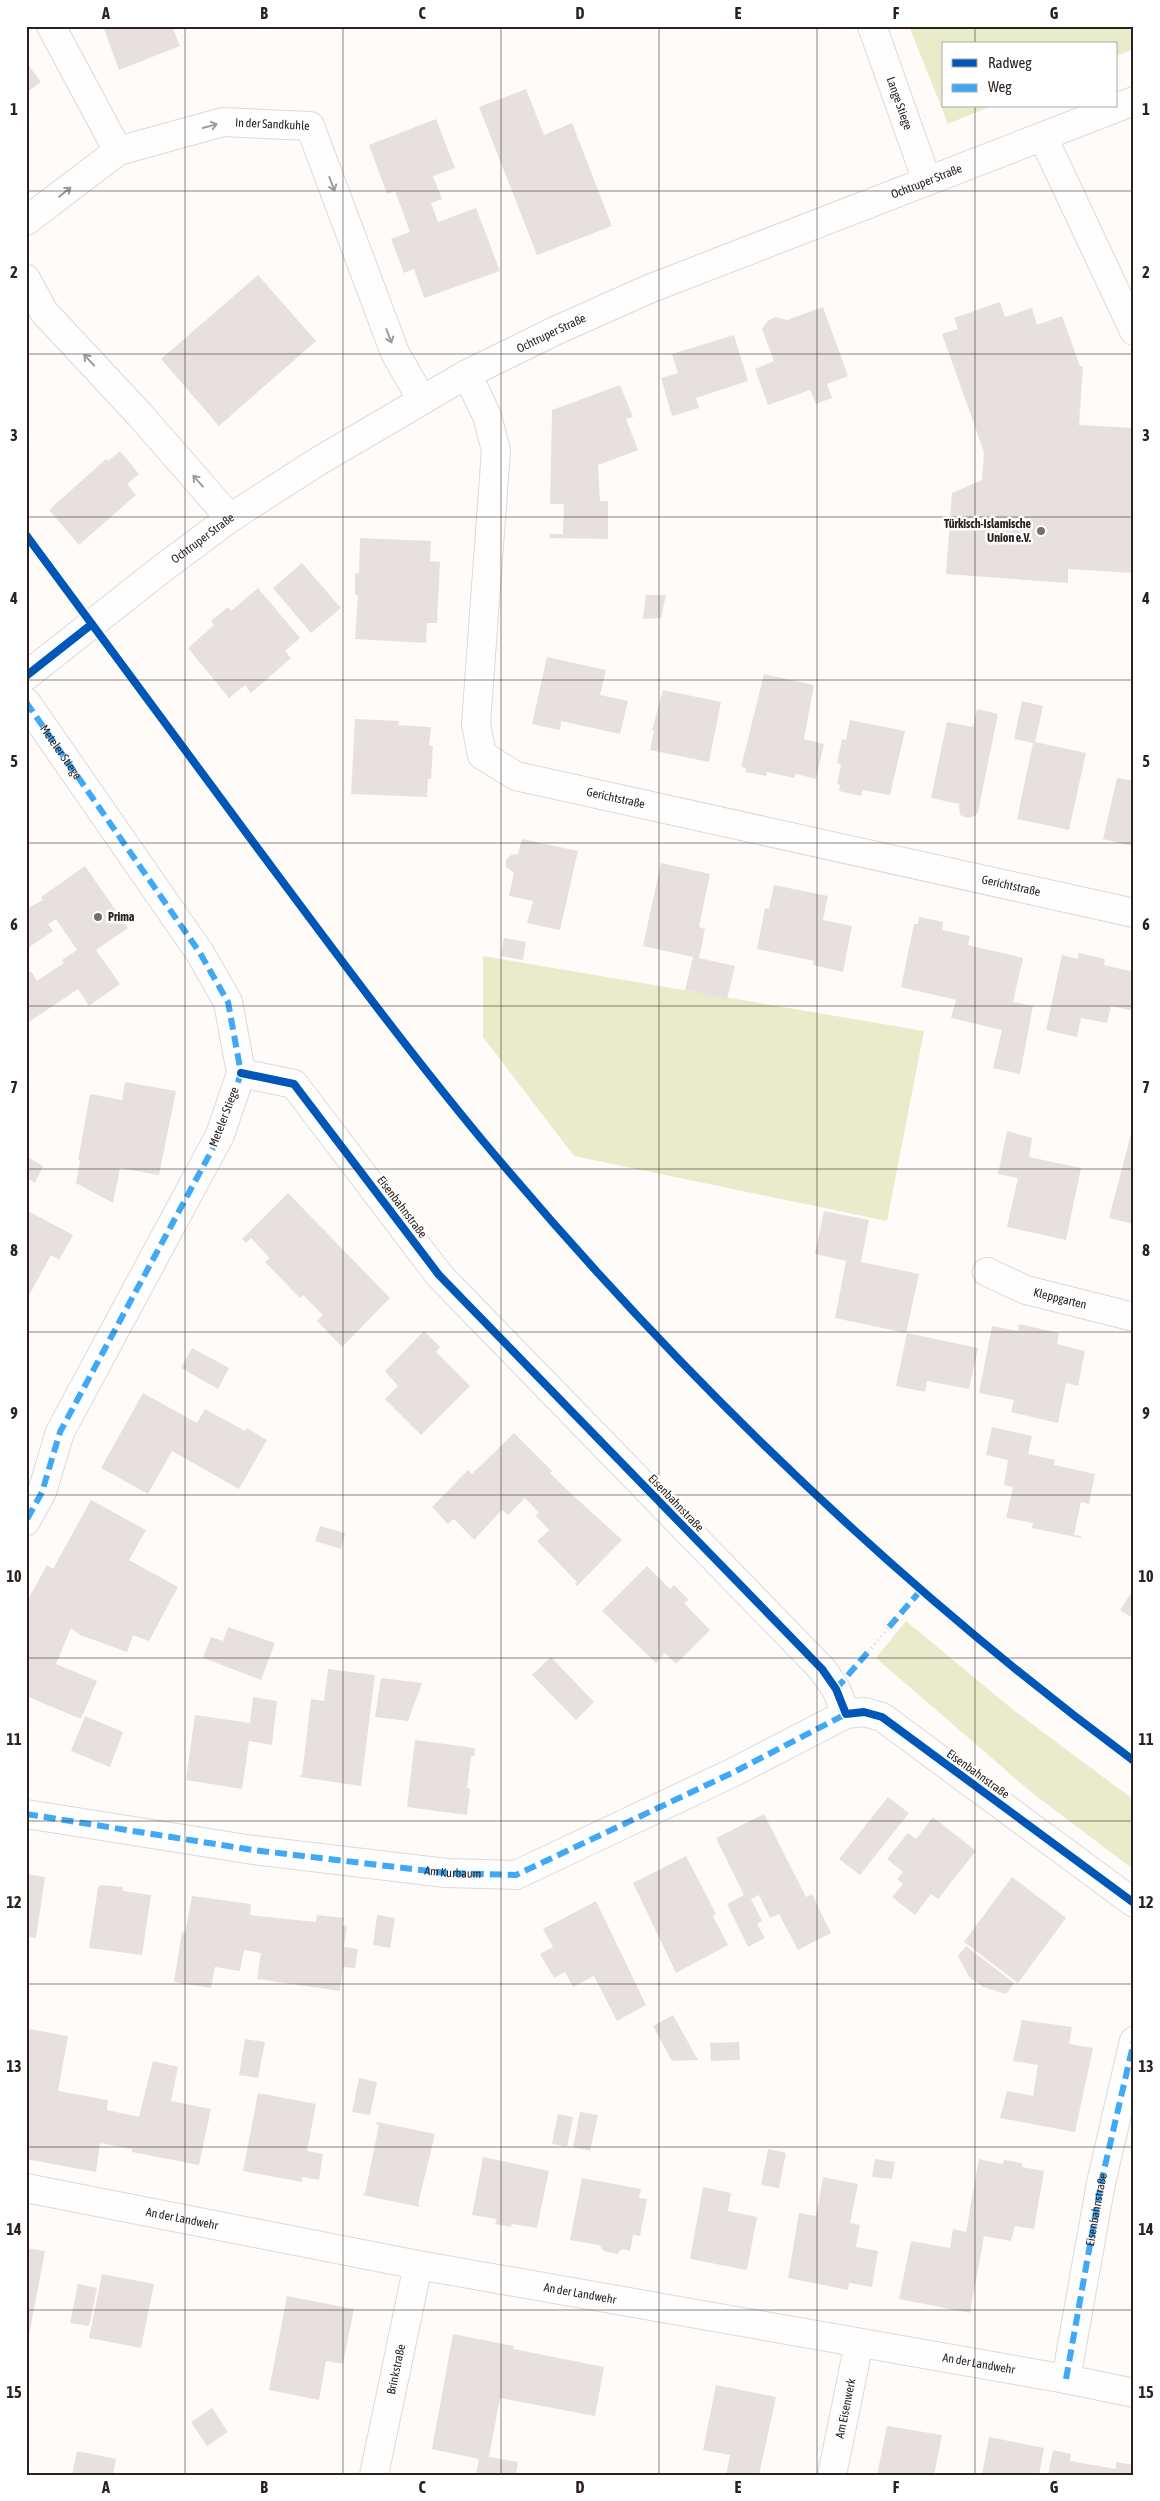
<svg xmlns="http://www.w3.org/2000/svg" width="1160" height="2501" font-family="'Asap Condensed',sans-serif">
  <style>
    .green { fill: #e9ecca }
    .building { fill: #e8e0de }
    .lines { fill: none; stroke-linecap: round; stroke-linejoin: round }
    .minor-casing { stroke: #dfd8d6; stroke-width: 30 }
    .major-casing { stroke: #dfd8d6; stroke-width: 30 }
    .path { stroke: #dbdad9; stroke-width: 3; stroke-dasharray: 1 4; stroke-linecap: butt }
    .minor { stroke: #fffefe; stroke-width: 28 }
    .major { stroke: #fffefe; stroke-width: 28 }
    .quiet { stroke: #3fa9f5; stroke-width: 6; stroke-dasharray: 12 6; stroke-linecap: butt }
    .cycleway-casing { stroke: #fff; stroke-width: 11 }
    .cycleway { stroke: #0057b8; stroke-width: 8 }
    .oneway { stroke: #a09b9a }
    .grid { fill: none; stroke: #2b221f; stroke-width: 1; stroke-opacity: 0.55 }
    .poi-dot { fill: #756e6b; stroke: #fff; stroke-width: 2 }
    .labels { text-anchor: middle; dominant-baseline: central; stroke-width: 5; stroke-linejoin: round; paint-order: stroke }
    .street-label { font-size: 12px; fill: #2b221f; stroke: #fff }
    .poi-label { font-size: 12px; font-weight: bold; fill: #2b221f; stroke: #fff; text-anchor: end }
    .neatline { fill: none; stroke: #2b221f; stroke-width: 2 }
    .grid-label { font-size: 16px; text-anchor: middle; font-weight: bold; fill: #2b221f }
  </style>
  <rect width="100%" height="100%" fill="#fefbf9"/>
  <path class="green" d="M909 26H1134V49L1116 56V44H944V106H991L948 124Z
    M483 956 924 1031 887 1221 574 1156 483 1037Z
    M906 1621 1016 1712 1134 1800V1870L1031 1792 876 1658Z"/>
  <path class="building" d="M103 26H172L180 46 119 70Z
    M26 62 41 82 26 93Z
    M526 89 544 135 572 123 612 226 537 255 479 107Z
    M436 119 455 168 433 176 442 199 431 203 438 222 476 208 500 271 424 298 414 269 404 273 391 239 410 232 395 191 387 194 369 145Z
    M258 275 316 341 219 426 161 359Z
    M1000 302 1005 317 1032 308 1037 325 1062 316 1080 366H1083L1079 425 1134 428V573L1068 569V583L946 574 952 493 982 480 984 452 942 334 958 329 954 318Z
    M823 307 848 376 827 384 832 398 816 404 810 390 768 405 755 369 774 361 762 329 768 321 775 317 787 320Z
    M734 335 748 381 696 398 699 408 672 416 661 378 678 373 672 354Z
    M620 385 633 417 626 419 638 450 598 465 600 501H608V539L550 538V534H563L564 504H550L552 410Z
    M120 451 139 474 127 484 136 495 79 545 49 510 106 459 108 461Z
    M360 538 431 541 430 561 440 562 437 623H427L426 643 355 639 358 595H355V573H359Z
    M302 563 341 608 311 633 273 588Z
    M258 588 300 638 285 651 291 658 251 693 245 685 229 698 188 648 214 625 211 621 228 607 231 611Z
    M646 595H666L661 618 643 619Z
    M547 657 606 670 600 695 628 701 620 734 561 721 560 730 532 724Z
    M764 674 814 685 804 739 824 744 816 779 796 774 794 778 767 772 766 776 745 772 746 768 741 767Z
    M663 690 721 702 709 762 650 750 654 731 652 730Z
    M1022 701 1043 706 1035 742 1086 753 1069 830 1017 819 1033 743 1014 739Z
    M977 709 998 714 978 812 975 816 968 818 960 815 959 804 931 798 947 722 973 727Z
    M355 719 399 721 398 725 431 727 429 745 433 746 431 779H428L427 797 351 794Z
    M850 720 905 731 890 795 863 790 861 796 839 791 840 785 837 784 841 764 837 763 842 739 846 740Z
    M1117 778 1134 781V853H1130L1132 846 1103 839Z
    M522 839 578 851 560 930 527 923 533 901 509 896 514 873 506 867V860L511 855 518 854Z
    M661 863 710 874 699 927 705 929 699 958 735 966 727 999 685 990 693 957 643 946Z
    M85 866 128 928 96 950 120 984 89 1006 78 989 26 1024V974L31 971 37 981 64 963 62 960 77 950 56 919 48 924 53 931 28 948 26 945V909L43 900 41 897Z
    M774 885 828 896 823 920 852 926 843 972 813 965 814 961 757 949 765 908 769 909Z
    M919 917 943 922 942 930 970 936 968 945 1023 958 1013 1002 1033 1006 1020 1074 993 1068 1002 1030 951 1018 956 1000 901 987 914 924H918Z
    M504 938 526 942 523 960 501 956Z
    M1079 953 1105 959 1104 965 1134 972V1011L1111 1006 1107 1023 1081 1018 1077 1037 1046 1030 1062 955 1078 959Z
    M125 1082 176 1091 159 1175 120 1168 113 1203 76 1183 80 1161 78 1160 90 1094 122 1100Z
    M1134 1123V1224L1109 1218Z
    M1007 1131 1032 1138 1029 1157 1081 1168 1066 1240 1007 1227 1018 1178 998 1174Z
    M26 1156 43 1166 35 1183 26 1178Z
    M288 1193 390 1298 342 1347 317 1321 323 1315 303 1295 300 1298 265 1262 270 1258 251 1238 246 1243 242 1239Z
    M26 1210 73 1235 59 1260 51 1255 26 1301Z
    M824 1211 869 1220 861 1262 919 1274 906 1333 835 1318 846 1261 815 1254Z
    M1019 1324 1059 1333 1057 1344 1085 1351 1078 1386 1066 1383 1058 1423 1011 1412 1014 1400 979 1393 992 1326 1018 1331Z
    M424 1331 440 1347 436 1352 470 1386 421 1435 385 1399 398 1386 385 1371Z
    M907 1333 978 1348 969 1389 927 1381 925 1392 896 1386Z
    M192 1348 229 1368 218 1389 181 1368Z
    M143 1393 197 1423 205 1409 245 1431 247 1428 267 1440 239 1489 172 1451 148 1494 101 1468Z
    M992 1427 1032 1436 1028 1454 1055 1460 1054 1465 1095 1474 1089 1504 1081 1502 1074 1535 1081 1536V1538L1032 1528 1033 1523 1006 1518 1013 1487 1004 1485 1008 1460 986 1455Z
    M514 1433 552 1471 550 1473 564 1487 622 1540 577 1586 575 1584 577 1582 537 1541 549 1530 535 1515 539 1513 525 1498 508 1515 502 1510 474 1540 454 1519 448 1524 432 1507 468 1470 472 1474Z
    M91 1500 146 1530 129 1560 178 1587 149 1641 133 1635 127 1652 80 1635 71 1628 56 1664 97 1681 81 1719 26 1696V1603L47 1565 53 1569Z
    M320 1526 345 1533 341 1549 315 1541Z
    M647 1566 670 1589 674 1585 689 1600 684 1603 710 1630 676 1664 665 1653 656 1663 602 1611Z
    M1134 1588V1619L1120 1610Z
    M228 1627 275 1643 261 1680 203 1658 211 1637 223 1641Z
    M551 1657 594 1702 576 1720 532 1675Z
    M328 1669 375 1675 361 1786 300 1777V1775H302L311 1699 324 1701Z
    M381 1678 422 1683 408 1721 375 1717Z
    M253 1697 277 1701 272 1745 249 1741 242 1789 186 1780 195 1715 250 1723Z
    M85 1716 123 1732 110 1767 71 1751Z
    M415 1740 475 1748 474 1756H471L467 1788 470 1789 467 1815 407 1807Z
    M888 1797 909 1813 860 1875 839 1859Z
    M764 1814 806 1897 812 1894 831 1933 798 1950 779 1914 770 1918 759 1895 751 1899 762 1921 757 1924 765 1938 748 1947 727 1904 744 1895 716 1838Z
    M933 1817 976 1851 938 1899 931 1894 915 1915 892 1897 903 1884 897 1879 903 1872 887 1859 908 1833 916 1839Z
    M686 1856 716 1914 713 1916 728 1945 676 1973 633 1883Z
    M26 1874 45 1877 36 1938 26 1936Z
    M1012 1877 1066 1918 1018 1983 964 1942Z
    M102 1885 123 1887V1891L151 1895 142 1955 89 1948 98 1887Z
    M192 1896 251 1904 250 1915 267 1917 266 1925 267 1917 316 1922 317 1915 344 1918 342 1925 347 1926 344 1947 358 1949 355 1968 343 1967 340 1991 257 1979 261 1953 244 1950 240 1971 215 1967 211 1988 174 1982 182 1932 185 1933Z
    M596 1901 646 2005 617 2021 594 1976 573 1987 565 1972 554 1978 540 1954 553 1947 543 1929Z
    M377 1915 395 1918 390 1948 373 1945Z
    M966 1946 1014 1983 1006 1994 983 1987 969 1977 958 1956Z
    M673 2015 698 2060 672 2061 653 2026Z
    M1022 2020 1072 2027 1069 2044 1093 2048 1075 2132 1000 2118 1007 2091 1033 2096 1038 2065 1013 2061Z
    M29 2029 68 2036 58 2091 108 2100 107 2110 139 2117 153 2061 178 2067 171 2101 211 2109 199 2165 132 2152V2149L100 2143 96 2172 26 2159V2042Z
    M245 2039 265 2042 258 2078 239 2075Z
    M739 2042 740 2060 711 2061 710 2043Z
    M359 2078 377 2082 370 2115 352 2112Z
    M258 2093 316 2104 307 2151 323 2154 319 2180 302 2177V2182L243 2171Z
    M580 2112 598 2115 590 2151 573 2147Z
    M558 2114 573 2117 567 2147 552 2144Z
    M377 2122 435 2134 418 2204 420 2207 362 2195 365 2193 379 2125 376 2124Z
    M768 2149 786 2153 779 2188 761 2185Z
    M483 2157 549 2171 537 2228 512 2224 511 2227 495 2224 497 2219 472 2215Z
    M875 2159 895 2162 892 2179 872 2177Z
    M979 2159 1003 2164 1004 2160 1022 2163V2167L1044 2171 1034 2229 1015 2226 1011 2241 984 2236 970 2313 899 2299 911 2241 950 2248 953 2229 966 2232Z
    M823 2177 858 2184 850 2223 860 2225 856 2247 878 2251 872 2287 849 2283 848 2290 788 2278 799 2213 816 2216Z
    M582 2178 641 2189 639 2198 647 2199 640 2236 633 2235 630 2251 622 2249 617 2254 604 2251 599 2245 570 2240Z
    M703 2187 731 2193 728 2211 757 2217 747 2270 690 2259Z
    M26 2248 45 2251 27 2346 26 2345Z
    M102 2274 154 2284 141 2348 89 2338Z
    M78 2284 97 2288 89 2326 70 2323Z
    M287 2296 354 2309 343 2364 326 2361 319 2400 269 2390Z
    M453 2334 514 2346 513 2349 604 2367 595 2416 500 2398 489 2457 518 2462 516 2475H476L479 2459 432 2449Z
    M716 2385 776 2397 759 2475H726L730 2455 703 2450Z
    M212 2408 228 2432 207 2446 191 2422Z
    M887 2426 942 2435 934 2475H877Z
    M989 2437 1044 2448 1039 2475H982Z
    M1053 2450 1071 2454 1070 2461 1087 2464 1116 2469V2462L1134 2465V2475H1048Z
    M77 2451 116 2459 113 2475H72Z"/>
  <g class="lines">
    <g class="minor-casing">
      <g id="minor">
        <path d="M51 26 118 151"/>
        <path id="s1" d="M872 26 927 181"/>
        <path d="M1043 137 1134 331"/>
        <path id="s2" d="M26 221 118 151 223 122 310 126 395 353 422 400"/>
        <path d="M26 279 44 312 140 415 230 518"/>
        <path id="s3" d="M467 374 487 416 496 450 476 724 482 755 516 776 1134 913"/>
        <path id="s4" d="M26 702 200 953 228 1002 241 1073 220 1135 60 1432 42 1492 26 1521"/>
        <path d="M241 1073 294 1084 439 1275 822 1669 836 1689 846 1714 864 1712 882 1717 1134 1903"/>
        <path id="s5" d="M987 1272 1026 1290 1134 1317"/>
        <path d="M26 1814 253 1850 446 1873 516 1875 734 1772 846 1714"/>
        <path id="s6" d="M26 2188 418 2265 1066 2379 1134 2393"/>
        <path id="s7" d="M1066 2379 1101 2183 1134 2041"/>
        <path id="s8" d="M374 2475 418 2265"/>
        <path id="s9" d="M832 2475 859 2343"/>
      </g>
    </g>
    <g class="major-casing">
      <g id="major">
        <path id="s10" d="M26 676 159 571 230 518 317 462 467 374 557 330 649 289 1134 101"/>
      </g>
    </g>
    <path class="path" d="M868 1652 889 1627"/>
    <use href="#minor" class="minor"/>
    <use href="#major" class="major"/>
    <g class="quiet">
      <path d="M26 702 200 953 228 1002 241 1073 220 1135 60 1432 42 1492 26 1521"/>
      <path d="M889 1627 921 1590"/>
      <path d="M836 1689 868 1652"/>
      <path id="s11" d="M26 1814 253 1850 446 1873 516 1875 734 1772 846 1714"/>
      <path d="M1066 2379 1101 2183 1134 2041"/>
    </g>
    <g class="cycleway-casing">
      <path id="cycleway" d="M26 535C104 640 182 745 259 850 332 948 405 1047 483 1141 675 1371 893 1582 1134 1761
        M26 676 92 624
        M241 1073 294 1084 439 1275 822 1669 836 1689 846 1714 864 1712 882 1717 1134 1903"/>
    </g>
    <use href="#cycleway" class="cycleway"/>
  </g>
  <defs><path id="oneway-shaft" d="M-6 0H5M1.5-3L5.5 0L1.5 3" fill="none" stroke-width="1.6" stroke-linecap="round" stroke-linejoin="round" transform="scale(1.25)"/></defs>
  <g class="oneway">
    <use href="#oneway-shaft" transform="translate(210 126) rotate(-15)"/>
    <use href="#oneway-shaft" transform="translate(332 184) rotate(69)"/>
    <use href="#oneway-shaft" transform="translate(65 192) rotate(-38)"/>
    <use href="#oneway-shaft" transform="translate(389 336) rotate(69)"/>
    <use href="#oneway-shaft" transform="translate(89 360) rotate(-133)"/>
    <use href="#oneway-shaft" transform="translate(198 481) rotate(-131)"/>
  </g>
  <path class="grid" d="M185 26V2475M343 26V2475M501 26V2475M659 26V2475M817 26V2475M975 26V44M975 106V2475M26 191H1134M26 354H1134M26 517H1134M26 680H1134M26 843H1134M26 1006H1134M26 1169H1134M26 1332H1134M26 1495H1134M26 1658H1134M26 1821H1134M26 1984H1134M26 2147H1134M26 2310H1134"/>
  <g class="poi-dot">
    <circle cx="1041" cy="531" r="5"/>
    <circle cx="98" cy="917" r="5"/>
  </g>
  <g class="labels">
    <g class="street-label">
      <text stroke="none"><textPath href="#s1" startOffset="82">Lange Stiege</textPath></text>
      <text stroke="none"><textPath href="#s2" startOffset="274">In der Sandkuhle</textPath></text>
      <text stroke="none"><textPath href="#s10" startOffset="1034">Ochtruper Straße</textPath></text>
      <text stroke="none"><textPath href="#s10" startOffset="629">Ochtruper Straße</textPath></text>
      <text stroke="none"><textPath href="#s10" startOffset="224">Ochtruper Straße</textPath></text>
      <text stroke="none"><textPath href="#s4" startOffset="61">Meteler Stiege</textPath></text>
      <text stroke="none"><textPath href="#s3" startOffset="530">Gerichtstraße</textPath></text>
      <text stroke="none"><textPath href="#s3" startOffset="935">Gerichtstraße</textPath></text>
      <text transform="translate(224 1117) rotate(-69)">Meteler Stiege</text>
      <text transform="translate(402 1207) rotate(53)">Eisenbahnstraße</text>
      <text stroke="none"><textPath href="#s5" startOffset="78">Kleppgarten</textPath></text>
      <text transform="translate(676 1503) rotate(46)">Eisenbahnstraße</text>
      <text transform="translate(978 1774) rotate(36)">Eisenbahnstraße</text>
      <text stroke="none"><textPath href="#s11" startOffset="431">Am Kurbaum</textPath></text>
      <text stroke="none"><textPath href="#s7" startOffset="172">Eisenbahnstraße</textPath></text>
      <text stroke="none"><textPath href="#s6" startOffset="159">An der Landwehr</textPath></text>
      <text stroke="none"><textPath href="#s6" startOffset="564">An der Landwehr</textPath></text>
      <text stroke="none"><textPath href="#s6" startOffset="969">An der Landwehr</textPath></text>
      <text stroke="none"><textPath href="#s8" startOffset="108">Brinkstraße</textPath></text>
      <text stroke="none"><textPath href="#s9" startOffset="68">Am Eisenwerk</textPath></text>
    </g>
    <g class="poi-label">
      <text x="1031" y="524">Türkisch-Islamische<tspan x="1031" dy="14">Union e.V.</tspan></text>
      <text x="108" y="917" text-anchor="start">Prima</text>
    </g>
  </g>
  <rect width="1160" height="2501" fill="none" stroke="#ffffff" stroke-width="55"/>
  <rect x="942" y="42" width="175" height="65" fill="#ffffff" stroke="#aaa7a5"/>
  <rect x="952" y="59" width="25" height="8" fill="#0057b8" stroke="#aaa7a5"/>
  <text x="988" y="68" font-size="15" fill="#2b221f">Radweg</text>
  <rect x="952" y="84" width="25" height="8" fill="#3fa9f5" stroke="#aaa7a5"/>
  <text x="988" y="92" font-size="15" fill="#2b221f">Weg</text>
  <rect x="28" y="28" width="1104" height="2446" class="neatline"/>
  <g class="grid-label">
    <text x="106" y="19">A</text>
    <text x="264" y="19">B</text>
    <text x="422" y="19">C</text>
    <text x="580" y="19">D</text>
    <text x="738" y="19">E</text>
    <text x="896" y="19">F</text>
    <text x="1054" y="19">G</text>
    <text x="14" y="115">1</text>
    <text x="1146" y="115">1</text>
    <text x="14" y="278">2</text>
    <text x="1146" y="278">2</text>
    <text x="14" y="441">3</text>
    <text x="1146" y="441">3</text>
    <text x="14" y="604">4</text>
    <text x="1146" y="604">4</text>
    <text x="14" y="767">5</text>
    <text x="1146" y="767">5</text>
    <text x="14" y="930">6</text>
    <text x="1146" y="930">6</text>
    <text x="14" y="1093">7</text>
    <text x="1146" y="1093">7</text>
    <text x="14" y="1256">8</text>
    <text x="1146" y="1256">8</text>
    <text x="14" y="1419">9</text>
    <text x="1146" y="1419">9</text>
    <text x="14" y="1582">10</text>
    <text x="1146" y="1582">10</text>
    <text x="14" y="1745">11</text>
    <text x="1146" y="1745">11</text>
    <text x="14" y="1908">12</text>
    <text x="1146" y="1908">12</text>
    <text x="14" y="2072">13</text>
    <text x="1146" y="2072">13</text>
    <text x="14" y="2235">14</text>
    <text x="1146" y="2235">14</text>
    <text x="14" y="2398">15</text>
    <text x="1146" y="2398">15</text>
    <text x="106" y="2493">A</text>
    <text x="264" y="2493">B</text>
    <text x="422" y="2493">C</text>
    <text x="580" y="2493">D</text>
    <text x="738" y="2493">E</text>
    <text x="896" y="2493">F</text>
    <text x="1054" y="2493">G</text>
  </g>
</svg>
